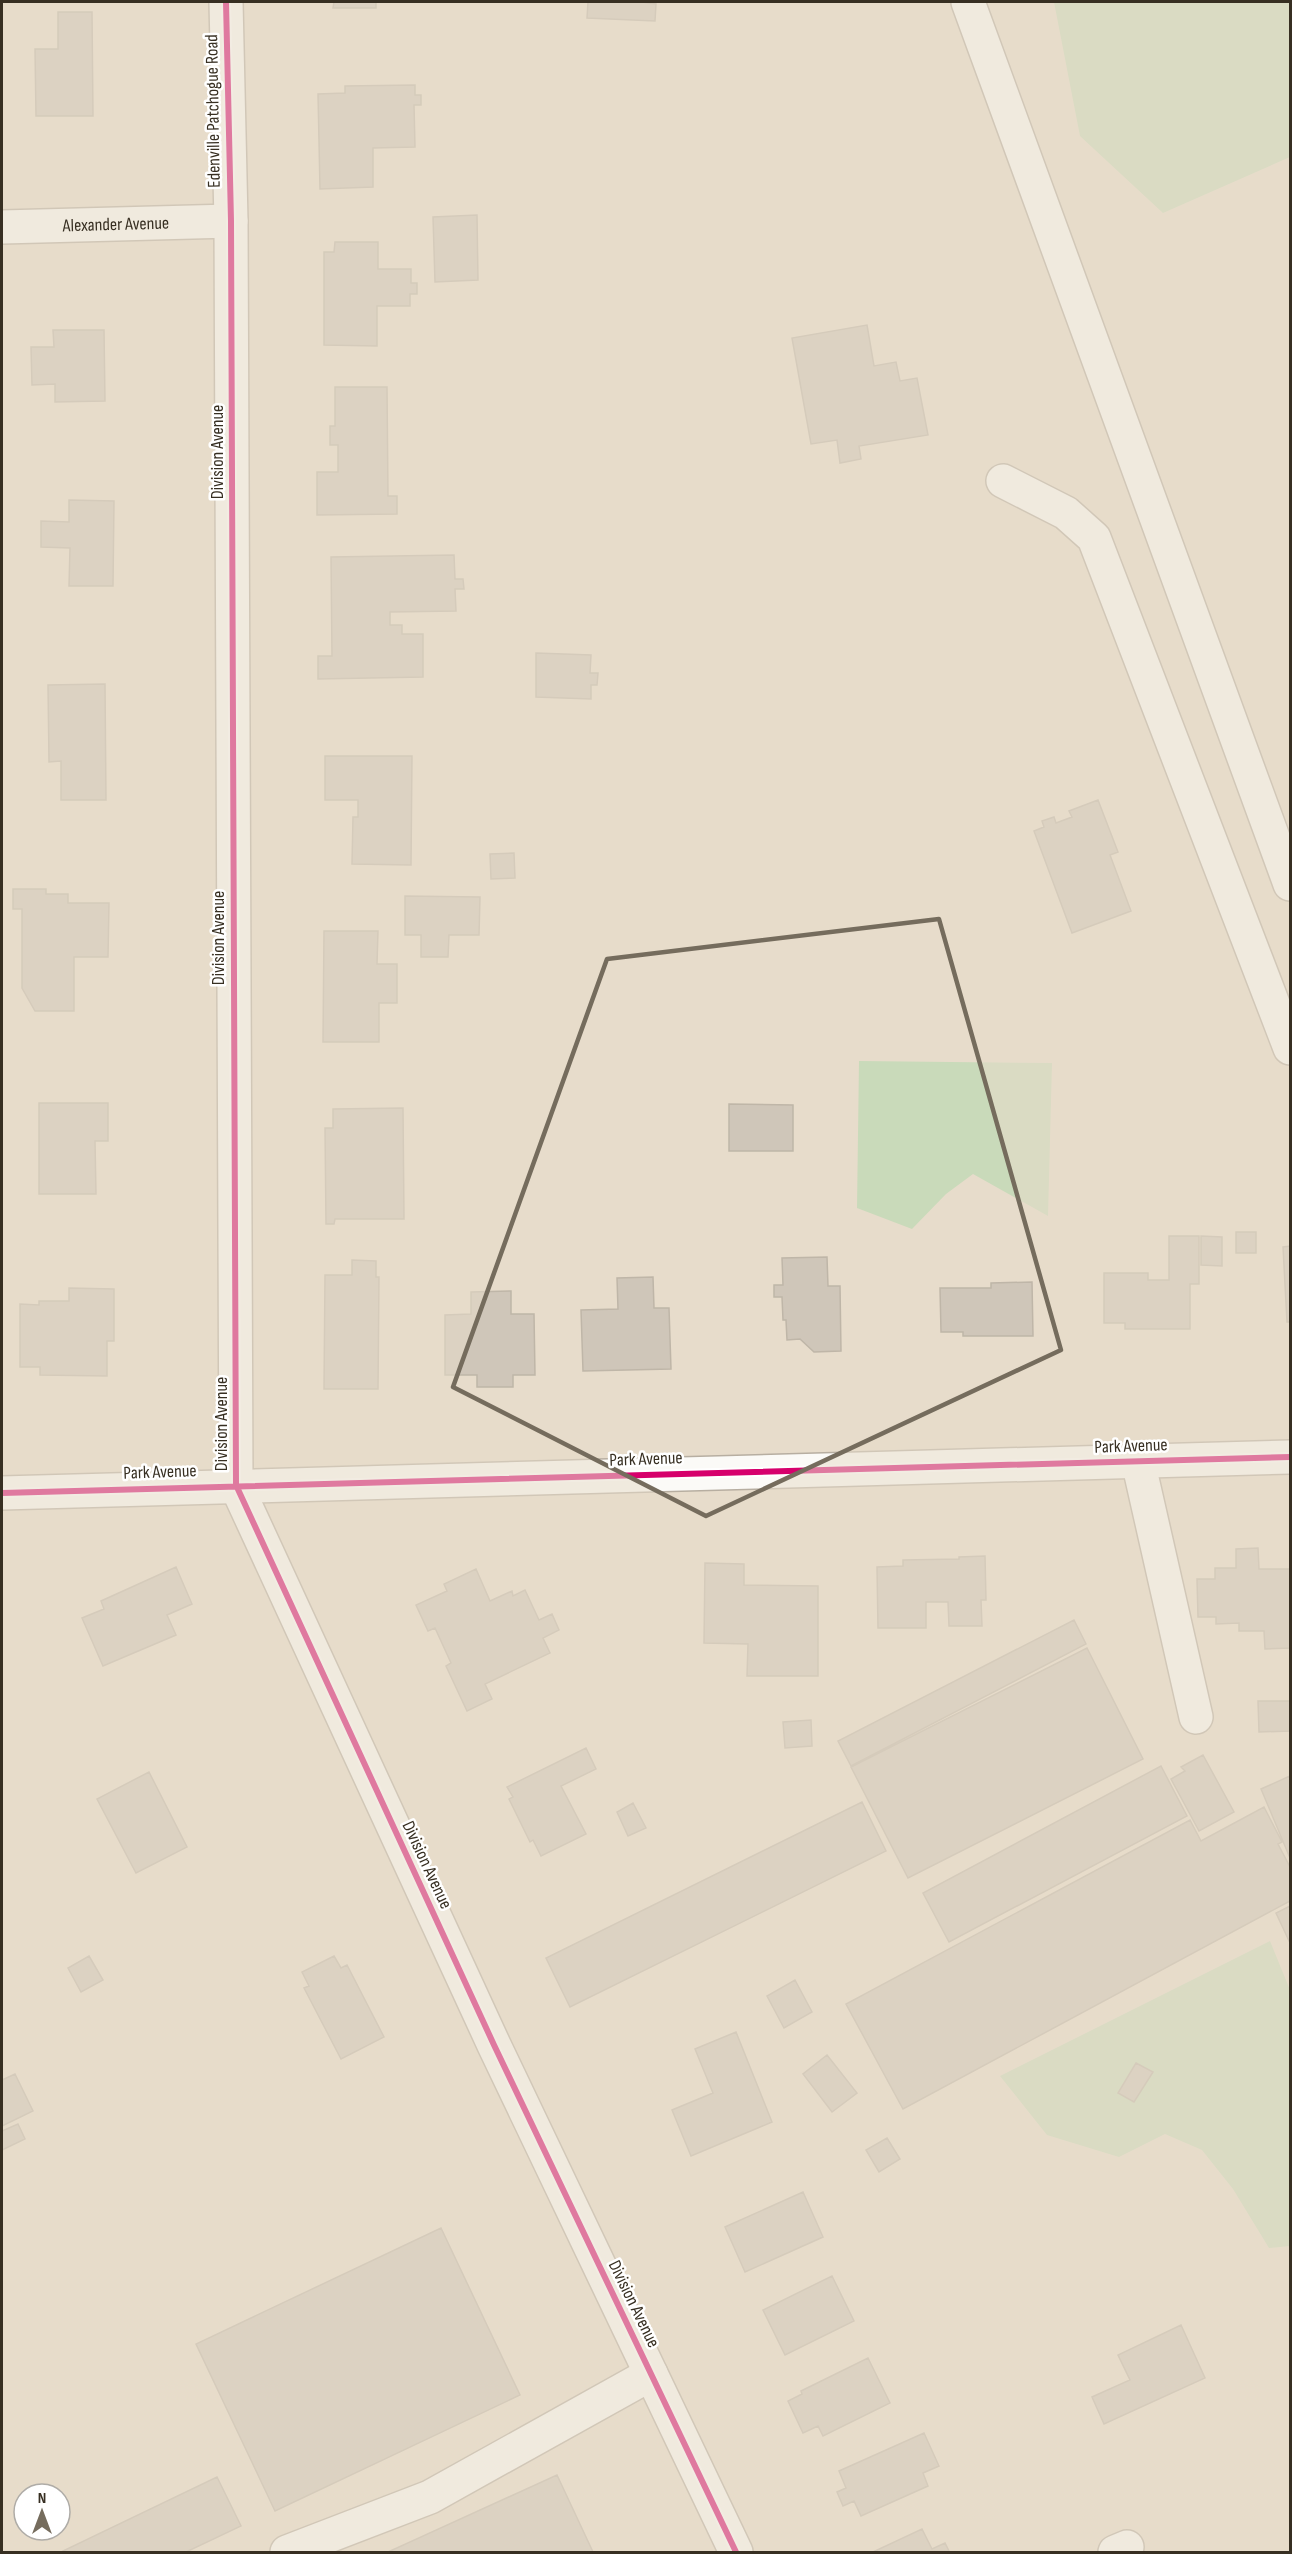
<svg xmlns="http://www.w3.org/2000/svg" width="1292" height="2554" font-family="'Sofia Sans Condensed',sans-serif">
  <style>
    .green { fill: #c9daba }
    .building { fill: #cfc6b9; stroke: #bfb6a8; stroke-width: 1.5 }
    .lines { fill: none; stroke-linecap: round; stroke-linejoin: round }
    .minor-casing { stroke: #b7aea1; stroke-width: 36 }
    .minor { stroke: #fbfaf7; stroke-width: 33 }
    .cycleway-casing { stroke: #fff; stroke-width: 10 }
    .cycleway { stroke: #d6006c; stroke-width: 6 }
    .marked { fill: none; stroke: #756c5d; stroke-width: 4.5; stroke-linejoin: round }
    .labels { text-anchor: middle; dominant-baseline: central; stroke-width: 5; stroke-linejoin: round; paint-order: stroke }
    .street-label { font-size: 18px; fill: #372f22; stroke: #fff }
  </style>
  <rect width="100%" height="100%" fill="#e7dccb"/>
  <path class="green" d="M1054 2H1290V157L1163 213 1080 136Z
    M859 1061 1052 1063 1048 1216 973 1174 946 1194 912 1229 857 1208Z
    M1270 1941 1290 1990V2246L1269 2248 1233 2189 1202 2150 1165 2134 1119 2157 1047 2135 1000 2076Z"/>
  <path class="building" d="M334 2H376V8H333Z
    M588 2H642L656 4 655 21 587 18Z
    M58 12H92L93 116H36L35 49H58Z
    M415 85V95H421V105H414L415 147 373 148V187L320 189 318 94 345 93V86Z
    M477 215 478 280 435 282 433 217Z
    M335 242H378V269H411V283H417V294H410V306H377V346L324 345V252H334Z
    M867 325 874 366 896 362 900 381 917 378 928 435 859 446 861 459 840 463 837 440 811 444 792 338Z
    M53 330H104L105 401 55 402V384L32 385 31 347H54Z
    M335 387H387L388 496H397V514L317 515V472H338V445H330V426H335Z
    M69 500 114 501 113 586H69L70 548 41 547V521L69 522Z
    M454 555 455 579H463L464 589H455L456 611 390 612V625H402V634H423V677L318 679V656H332L331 557Z
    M536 653 591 655 590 673H598L597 685H591V699L536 697Z
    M105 684 106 800H61V761L49 762 48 685Z
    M325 756H412L411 865 352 864 353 817H358V800H325Z
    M1098 800 1118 852 1110 855 1131 911 1072 933 1034 831 1044 827 1042 821 1054 817 1056 823 1072 817 1069 811Z
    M514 853 515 878 491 879 490 854Z
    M13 889H46V894H68V903H109L108 957H74V1011H35L22 988V909H13Z
    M405 896 480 897 479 935H449L448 957H421V935H405Z
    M324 931H378L377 964H397V1003H379V1042H323Z
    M39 1103H108V1141H95L96 1194H39Z
    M729 1104 793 1105V1151H729Z
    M403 1108 404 1219H335L334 1224H326L325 1128H333V1109Z
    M1236 1232H1256V1253H1236Z
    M1169 1236H1199V1284H1190V1329H1125V1323H1104V1273H1148V1280H1169Z
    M1201 1236 1222 1237V1266L1201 1265Z
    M1290 1246V1322H1287L1283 1247Z
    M827 1257 828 1286H840L841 1351 814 1352 800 1339 787 1340 786 1320H783L782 1297H774V1285H783L782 1258Z
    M352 1260 376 1261V1277H379L378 1389H324L325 1275H352Z
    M653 1277 654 1308H669L671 1369 583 1371 581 1310 618 1309 617 1278Z
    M1032 1282 1033 1336H963V1332H941L940 1288H991V1283Z
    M69 1288 114 1289V1341H107V1376L40 1375V1367H20V1304L39 1305V1301H69Z
    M511 1291V1314H534L535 1375H513V1387H477V1375H445V1315L471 1314V1292Z
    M1258 1548 1259 1569H1290V1648L1265 1649 1264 1631H1239V1623L1216 1624V1617H1198L1197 1579H1215V1568H1236V1549Z
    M985 1556 986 1600H981L982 1626H949L948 1602H926V1628H878L877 1567 903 1566V1560L959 1559V1557Z
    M705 1563 744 1564V1585L818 1586V1676H747L748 1644 704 1643Z
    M176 1567 192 1604 167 1615 176 1635 103 1666 82 1618 104 1609 101 1601Z
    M476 1569 490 1601 512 1591 513 1596 525 1590 539 1620 552 1614 559 1630 543 1638 550 1653 485 1684 492 1699 467 1711 446 1666 451 1663 435 1628 428 1631 416 1605 447 1591 444 1584Z
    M1074 1620 1086 1644 851 1766 838 1741Z
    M1087 1648 1143 1759 908 1878 851 1767Z
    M1258 1701H1290V1731L1259 1732Z
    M811 1720 812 1746 785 1748 783 1722Z
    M586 1748 596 1769 561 1786 586 1834 541 1856 533 1840 530 1842 509 1799 513 1797 507 1787Z
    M1203 1755 1234 1812 1199 1831 1171 1779 1185 1771 1181 1767Z
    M1161 1766 1187 1816 949 1942 923 1893Z
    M149 1772 187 1847 136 1873 97 1799Z
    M1290 1776V1858L1261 1789Z
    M862 1802 886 1851 570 2007 546 1958Z
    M633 1803 646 1828 628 1836 617 1812Z
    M1264 1807 1282 1842 1278 1844 1290 1867V1901L903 2109 846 2004 1190 1820 1201 1841Z
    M1290 1906V1943L1276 1913Z
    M89 1956 103 1980 81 1992 68 1968Z
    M334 1956 341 1968 347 1965 384 2037 341 2059 304 1988 309 1986 302 1972Z
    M795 1980 812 2012 784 2028 767 1996Z
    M736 2032 772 2122 691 2156 672 2110 713 2093 695 2049Z
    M827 2055 857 2093 832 2112 803 2074Z
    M1136 2063 1153 2072 1134 2102 1118 2093Z
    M15 2074 33 2111 2 2126V2080Z
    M18 2124 25 2139 2 2150V2131Z
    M887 2138 900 2159 879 2172 866 2150Z
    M803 2192 823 2237 745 2272 725 2227Z
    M441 2228 520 2395 275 2511 196 2344Z
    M832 2276 854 2321 785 2355 763 2310Z
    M1181 2325 1205 2378 1104 2424 1092 2397 1130 2380 1118 2355Z
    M868 2358 890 2403 823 2436 818 2426 803 2433 788 2401 802 2394 801 2391Z
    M924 2433 939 2466 923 2473 928 2486 861 2516 854 2501 843 2506 837 2492 846 2488 839 2471Z
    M557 2475 593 2552H388Z
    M217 2477 241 2526 186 2552H64L63 2551Z
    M922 2529 932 2549 945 2543 949 2551 873 2552Z"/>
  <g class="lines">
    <g class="minor-casing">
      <g id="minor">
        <path d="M226 2 231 221 236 1485 494 2045 736 2552"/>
        <path d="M968 2 1290 884"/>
        <path id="s1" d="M2 227 231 221"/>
        <path d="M1003 481 1066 513 1094 538 1290 1048"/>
        <path d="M1138 1461 1196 1717"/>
        <path d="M2 1493 1290 1457"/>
        <path d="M287 2552 430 2497 651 2374"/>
        <path d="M1115 2552 1127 2547"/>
      </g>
    </g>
    <use href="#minor" class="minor"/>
    <g class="cycleway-casing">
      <path id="cycleway" d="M226 2 231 221 236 1485 494 2045 736 2552
        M2 1493 1290 1457"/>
    </g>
    <use href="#cycleway" class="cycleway"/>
  </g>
  <path d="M0 0H1292V2554H0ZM939 919 1061 1350 706 1516 453 1387 607 959Z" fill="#e7dccb" fill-opacity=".55" fill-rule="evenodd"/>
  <path class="marked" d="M939 919 1061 1350 706 1516 453 1387 607 959Z"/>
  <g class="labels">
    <g class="street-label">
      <text transform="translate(213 111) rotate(-91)">Edenville Patchogue Road</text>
      <text stroke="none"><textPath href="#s1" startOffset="114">Alexander Avenue</textPath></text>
      <text transform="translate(217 452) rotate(-90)">Division Avenue</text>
      <text transform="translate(218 938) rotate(-90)">Division Avenue</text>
      <text transform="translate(221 1424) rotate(-90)">Division Avenue</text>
      <text transform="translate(1131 1446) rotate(-2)">Park Avenue</text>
      <text transform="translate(646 1459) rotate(-2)">Park Avenue</text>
      <text transform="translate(160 1472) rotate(-2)">Park Avenue</text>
      <text transform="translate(427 1865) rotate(65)">Division Avenue</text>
      <text transform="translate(634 2304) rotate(64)">Division Avenue</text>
    </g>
  </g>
  <rect width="1292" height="2554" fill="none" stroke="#372f22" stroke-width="6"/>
  <g transform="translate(42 2512)"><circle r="28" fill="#ffffff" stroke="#afaca7" stroke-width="1.5"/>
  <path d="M0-4.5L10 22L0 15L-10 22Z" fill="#756c5d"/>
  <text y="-9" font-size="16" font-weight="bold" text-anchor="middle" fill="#372f22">N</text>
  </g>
</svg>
